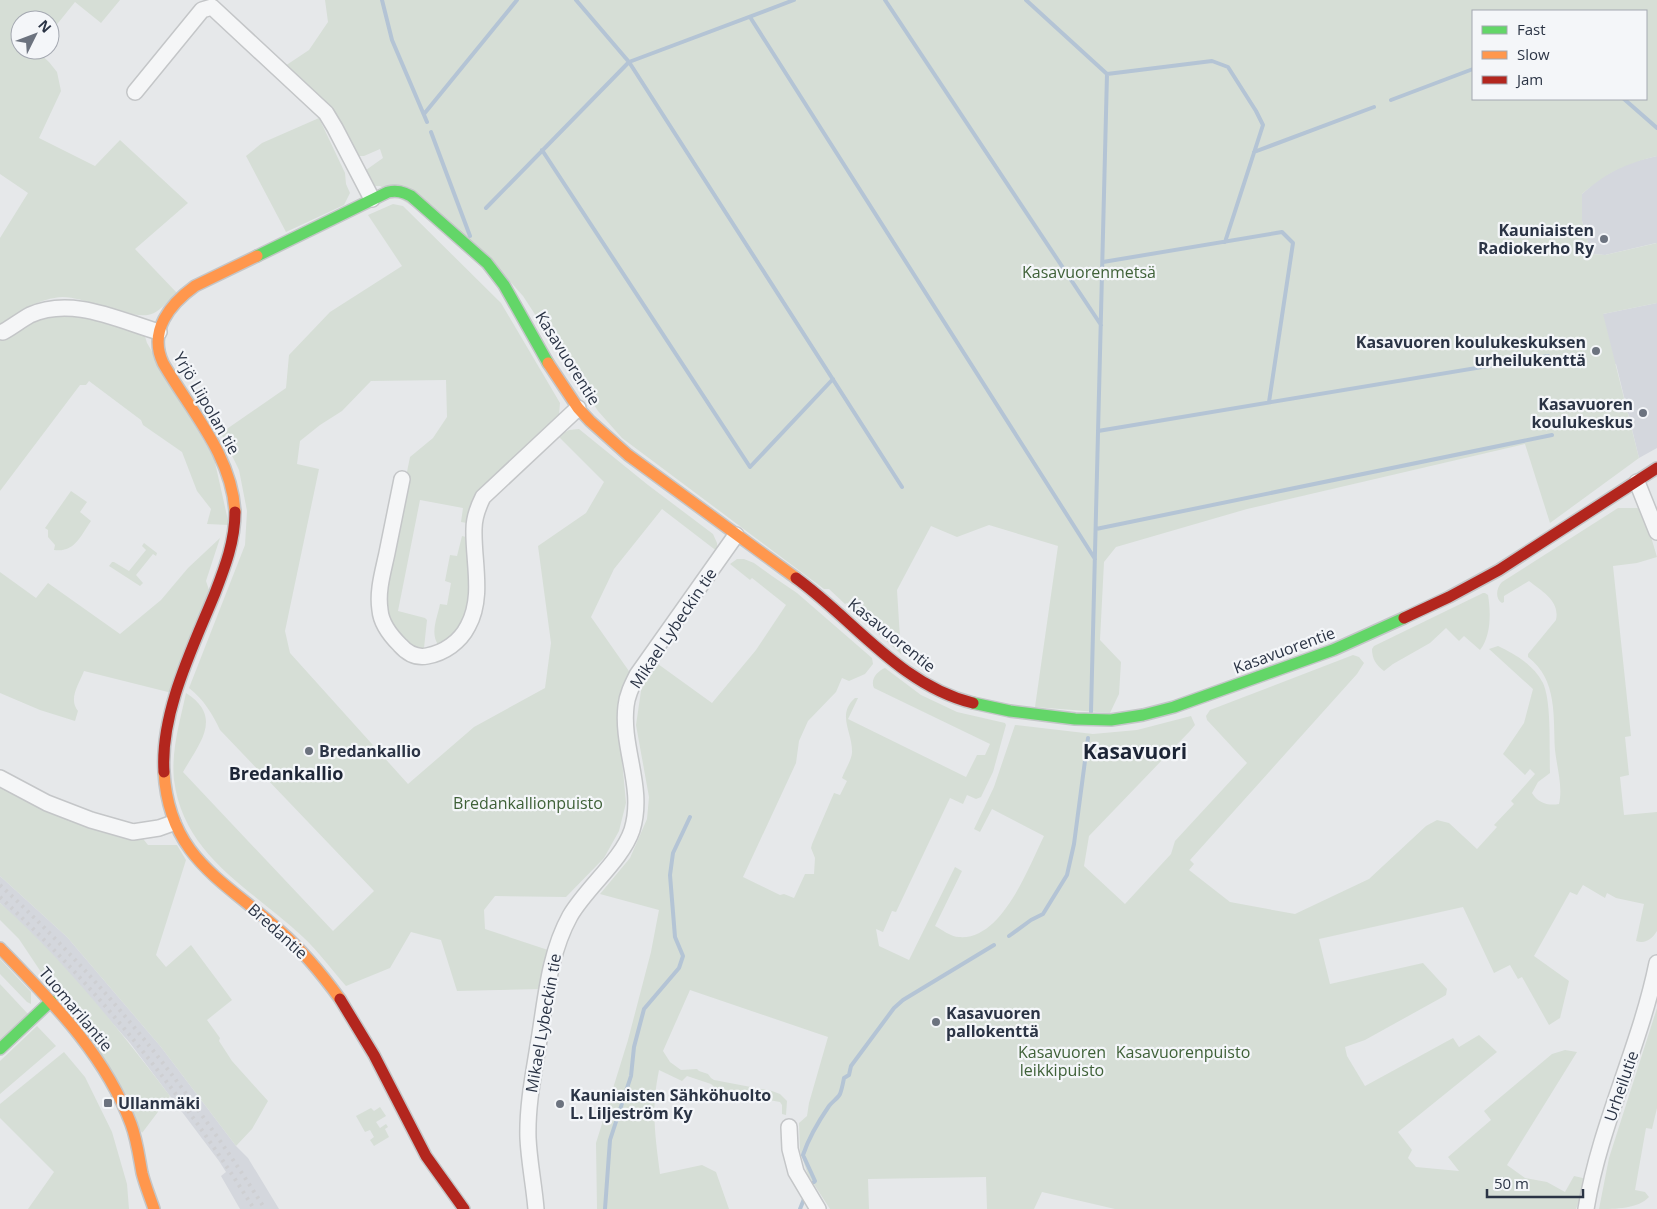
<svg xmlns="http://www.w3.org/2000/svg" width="1657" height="1209" font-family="'Open Sans',sans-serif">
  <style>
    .built { fill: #d4d7dd }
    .green { fill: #d6ded6; fill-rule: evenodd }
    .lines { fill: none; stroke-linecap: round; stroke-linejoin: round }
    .stream { stroke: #b4c4d5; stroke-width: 4 }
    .street-casing { stroke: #c4c6c8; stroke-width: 18 }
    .fast-casing { stroke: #c4c6c8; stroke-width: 14 }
    .slow-casing { stroke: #c4c6c8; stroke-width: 14 }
    .jam-casing { stroke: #c4c6c8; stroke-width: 14 }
    .street { stroke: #f5f6f7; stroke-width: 15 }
    .fast { stroke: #63d668; stroke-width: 11 }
    .slow { stroke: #ff974d; stroke-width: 11 }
    .jam { stroke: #b3261e; stroke-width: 11 }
    .rail { stroke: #cecfd2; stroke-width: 4; stroke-dasharray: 2.5 5; stroke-linecap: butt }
    .poi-dot { fill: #6c737f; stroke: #f4f6f9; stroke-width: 2 }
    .labels { text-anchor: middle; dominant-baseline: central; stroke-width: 4.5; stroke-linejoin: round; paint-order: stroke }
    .poi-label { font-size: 16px; font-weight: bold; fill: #2b3445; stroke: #f4f6f9; text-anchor: start }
    .park-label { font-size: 16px; fill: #3f6138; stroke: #f4f6f9 }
    .street-label { font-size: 16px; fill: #2b3445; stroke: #f4f6f9 }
    .neighbourhood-label { font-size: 18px; font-weight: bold; fill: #1d2536; stroke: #f4f6f9 }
    .district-label { font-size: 21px; font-weight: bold; fill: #1d2536; stroke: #f4f6f9 }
  </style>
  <rect width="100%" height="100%" fill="#e6e8ea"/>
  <path class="built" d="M1657 156V244L1656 243 1605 255 1591 254 1582 221V194L1599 179 1628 163Z
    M1657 303V448L1639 458 1616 364 1585 372 1603 314Z
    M0 876 67 937 161 1047 236 1146 248 1158 279 1209H240L221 1176 226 1172 219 1161 130 1043 68 973 0 903Z"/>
  <path class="green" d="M0 0H120L101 23 75 2 50 33V20H20V50H36L49 62 57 72 61 91 39 138 95 166 120 140 188 203 135 249 177 293C170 299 162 309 154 313 135 323 87 297 63 297 39 298 20 312 0 324V238L28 193 0 174Z
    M325 0H1657V156C1625 164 1607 172 1582 194V221L1591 254 1605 255 1657 243V303L1603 314 1639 458 1550 523 1525 444 1247 509 1116 547 1104 562 1100 640 1121 662 1119 694 1110 713 1035 707 1058 546 989 525 957 537 931 526 897 590 901 654 853 611 854 609 847 603 845 604 829 589H824L622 438 598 411 523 296 482 250 380 186H375L366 170 383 158 380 149 364 156H359L336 115 285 66 309 50 328 22ZM1473 11H1646V99H1473Z
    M319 118 345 173 346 184 350 193 344 205 286 232 246 156 262 143Z
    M393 204 403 206 501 303 560 403 559 415 487 485 467 523 461 522 463 508 420 500 398 611 425 618 427 620 424 648 422 651 402 640 388 618 385 581 410 457 433 438 447 417 446 380 371 381 342 411 320 425 300 441 297 464 319 469 285 631 290 653 408 784 474 727 545 688 551 643 538 546 586 513 604 482 558 436 569 430 579 429 648 485 713 534 717 543 718 552 662 509 614 569 591 617 631 674 620 707 622 760 626 803 619 831 604 858 566 897 495 896 484 910 485 929 548 950 540 989 457 991 441 940 411 932 390 968 346 986C332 970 319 952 303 937 251 888 184 857 174 780 171 751 180 721 186 693 224 717 199 744 183 772L333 931 374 891 220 730C212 713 204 700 189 688L245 545 247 511 239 470 221 433 286 388 289 355 330 312 402 266 368 215Z
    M70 312 144 333 147 343 214 458 229 525 207 524 211 509 197 491 182 452 143 425 141 420 89 381 86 385H80L0 491V337L42 316Z
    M71 491 87 502 80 512 91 521C81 535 75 553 54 550L55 545 48 537V530L45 528Z
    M1618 508H1641L1643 510 1657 557 1637 563 1613 566 1631 736 1625 737 1629 775 1620 777 1624 815 1657 812V931C1652 939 1646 944 1636 941L1644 904 1616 898 1607 893 1605 898 1583 885 1577 895 1570 892 1534 956 1569 981 1560 1018 1549 1025 1522 977 1518 979 1510 965 1494 973 1463 907 1319 939 1330 984 1423 963 1447 989 1446 995 1439 999 1365 1040 1345 1047 1347 1056 1365 1086 1453 1038 1459 1047 1479 1035 1497 1052 1398 1132 1412 1150 1408 1158 1416 1167 1459 1171 1448 1157 1491 1120 1484 1111 1552 1054 1565 1050 1577 1052 1507 1165 1525 1178 1547 1182 1565 1192 1574 1176 1587 1179 1576 1209H1115L1042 1192 1034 1209H987L986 1177 868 1179 869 1209H830L808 1175 800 1151 799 1123 807 1116 809 1103 828 1037 690 990 663 1051 670 1062 681 1070 697 1069 699 1071 708 1074 711 1078 714 1080 772 1091 780 1094 787 1101 786 1115 782 1114V1105L780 1102 719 1091 711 1084 687 1076 682 1081 659 1070C651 1109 655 1135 660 1174L702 1165 716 1172 729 1209H597L596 1143 628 1040 651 952 659 910 600 894 630 858 647 819 649 797 636 725 642 684 658 664 712 703 756 650 786 605 752 578 750 580 730 564 737 559H744L754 563 772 576 797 593 872 658 873 664 865 674 849 681 842 678 836 692 808 721 799 741 796 763 743 877 780 895 784 894 794 898 805 874H814L815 858 811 848 812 844 834 793 840 795 847 781 842 778C845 770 851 761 852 753 853 732 836 715 855 698H858L848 719 966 777 977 755H985L990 744 874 688C870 680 877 671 885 668L921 695 957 712 1005 723 1006 725 993 772 981 797 976 799 967 795 963 804 950 798 896 912 892 911 883 932 876 929 879 946 909 960 955 867 962 871 935 926C941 929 951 937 959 937 1002 941 1029 866 1044 836L992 809 980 832 974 829 994 787 1015 725 1093 734 1137 730 1191 716 1195 725 1190 731 1089 836 1084 866 1125 904 1171 854 1175 841 1247 763 1207 720 1206 716 1210 710 1353 655 1359 657 1364 663 1357 674 1190 860 1194 864 1189 870 1230 902 1295 914 1369 879 1426 826 1437 820 1449 823 1477 849 1497 827 1494 825 1514 804 1511 801 1535 774 1530 769 1525 775 1503 754 1524 723 1533 689 1489 649 1498 646C1515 654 1534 665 1543 683 1552 703 1549 750 1550 773L1538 782 1532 793C1538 803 1548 806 1559 804 1563 787 1557 768 1555 750 1553 717 1558 680 1528 657V654L1556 620C1560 601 1543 592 1529 581L1504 596V602L1502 603C1495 599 1496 588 1502 582Z
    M462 536 470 538 473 577 464 627 440 647C429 635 437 619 440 604L447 605 451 583 445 581 450 555 457 556Z
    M220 538 206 581 209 590 172 693 84 671C79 684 68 699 78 711L75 721 40 710 0 693V572L36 598 48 583 120 634 161 600 188 568Z
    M144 543 157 553 156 556 153 554 136 575 143 583 140 586 109 566 112 562H114L129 571 146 550 142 546Z
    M1483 593H1485L1488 595C1491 613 1491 636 1480 650L1464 636 1459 641 1446 628 1430 643 1393 664 1384 671C1376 665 1372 659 1372 649L1374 646Z
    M0 782 140 835 148 845H177L186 860 156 955 166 967 191 945 232 1000 207 1020 220 1038 219 1041 232 1061 268 1101 252 1129 236 1146 161 1047 67 937 0 876Z
    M0 903C64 960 118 1028 170 1096L142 1133 84 1026 87 1022 43 975 19 939 0 920Z
    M0 959 31 992V1004L27 1002 0 974Z
    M0 984 28 1014 0 1040Z
    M1657 1008V1108L1652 1129 1646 1128 1635 1190 1645 1192 1649 1197C1638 1209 1615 1209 1599 1209L1609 1158Z
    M37 1026 56 1046 0 1094V1061Z
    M64 1052 85 1077 112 1132 127 1184 129 1209H28L54 1172 0 1118V1104Z
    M380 1107 386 1116 376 1122 380 1128 386 1124 388 1127 385 1129 389 1137 374 1146 370 1140 374 1137 370 1130 365 1132 356 1116 371 1108 374 1111Z"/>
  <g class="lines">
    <path class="stream" d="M382 0 392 40 427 122
      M576 0 629 62 902 487
      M885 0 1101 325
      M1026 0 1107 74 1091 712
      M750 17 1095 559
      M1107 74 1212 61 1228 67 1256 111 1263 125 1225 242
      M1624 99 1657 128
      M1391 100 1473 69
      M424 114 517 0
      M431 132 470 236
      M542 150 750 467 833 379
      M1254 152 1374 107
      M486 208 629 62 794 0
      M1103 262 1282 232 1293 243 1269 402
      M1098 431 1548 356
      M1096 529 1552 435
      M1009 936 1031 920 1043 914 1067 875 1074 844 1088 738
      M814 1182 815 1181 803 1155C809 1137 818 1122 829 1106 832 1102 838 1098 840 1094 842 1089 843 1083 844 1078L849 1075 851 1066 894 1008 903 1000 994 945
      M605 1209 610 1140 631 1076 634 1047 644 1009 679 968 683 956 675 937 670 875 673 853 690 817
      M800 1209 804 1199"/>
    <g class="street-casing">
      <path id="street" d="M135 92 202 10 212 7 326 113 335 128 372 199
        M3 332C12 327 21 320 30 315 72 296 118 320 159 332
        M402 479C397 504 392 529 387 553 383 572 377 591 380 610 381 623 391 636 400 645 407 653 416 658 427 656 444 653 460 642 468 626 484 597 473 561 474 529 474 518 478 507 483 497L578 408
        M1637 482 1657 532
        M0 778 47 803 91 820 133 832 159 828 173 823
        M789 1127 790 1149 796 1172 818 1209
        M536 1209C534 1185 529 1161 528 1138 527 1105 534 1072 539 1040 546 998 549 954 570 916 586 888 622 860 632 830 645 788 621 748 626 706 627 695 632 685 637 675L736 535
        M1586 1209C1600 1124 1640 1047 1657 963"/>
    </g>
    <g class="fast-casing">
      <path id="fast" d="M257 256 388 192C397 190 403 192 411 196L487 263 504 285 548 363
        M973 703 1010 711 1075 719 1111 720 1143 715 1174 707 1333 650 1404 618
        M0 1049 51 1001"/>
    </g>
    <g class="slow-casing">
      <path id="slow" d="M548 363 578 408 590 421 628 455 796 578
        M235 512C232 455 190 410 163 363 148 331 170 304 195 286L257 256
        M164 772C169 857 222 879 279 930 302 950 322 974 340 999
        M0 948C51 1001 105 1054 131 1124 137 1140 139 1157 142 1173 145 1185 150 1197 154 1209"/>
    </g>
    <g class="jam-casing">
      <path id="jam" d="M796 578C854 620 900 685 973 703
        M1404 618 1449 597 1499 570 1657 468
        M164 772C160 713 193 647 215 593 225 567 235 541 235 512
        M340 999 374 1055 426 1156 464 1209"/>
    </g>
    <use href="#street" class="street"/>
    <use href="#fast" class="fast"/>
    <use href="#slow" class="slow"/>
    <use href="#jam" class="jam"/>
    <path class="rail" d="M0 885C103 980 190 1090 265 1209
      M0 897C99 989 183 1095 254 1209"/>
  </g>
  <g class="poi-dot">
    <circle cx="1604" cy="239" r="5"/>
    <circle cx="1596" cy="351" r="5"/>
    <circle cx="1643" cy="413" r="5"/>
    <circle cx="309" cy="751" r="5"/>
    <circle cx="936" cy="1022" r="5"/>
    <rect x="103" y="1098" width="10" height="10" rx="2.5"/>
    <circle cx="560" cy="1104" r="5"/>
  </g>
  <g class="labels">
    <g class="poi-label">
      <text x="1594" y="230" text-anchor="end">Kauniaisten<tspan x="1594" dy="18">Radiokerho Ry</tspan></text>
      <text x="1586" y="342" text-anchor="end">Kasavuoren koulukeskuksen<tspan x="1586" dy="18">urheilukenttä</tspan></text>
      <text x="1633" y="404" text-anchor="end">Kasavuoren<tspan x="1633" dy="18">koulukeskus</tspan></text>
      <text x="319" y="751">Bredankallio</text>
      <text x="946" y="1013">Kasavuoren<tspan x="946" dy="18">pallokenttä</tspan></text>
      <text x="570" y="1095">Kauniaisten Sähköhuolto<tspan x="570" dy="18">L. Liljeström Ky</tspan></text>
      <text x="118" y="1103">Ullanmäki</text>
    </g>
    <g class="park-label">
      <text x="1089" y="272">Kasavuorenmetsä</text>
      <text x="528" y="803">Bredankallionpuisto</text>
      <text x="1062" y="1052">Kasavuoren<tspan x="1062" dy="18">leikkipuisto</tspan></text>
      <text x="1183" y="1052">Kasavuorenpuisto</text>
    </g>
    <g class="street-label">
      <text transform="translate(568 358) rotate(58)">Kasavuorentie</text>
      <text transform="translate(207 403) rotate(60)">Yrjö Liipolan tie</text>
      <text transform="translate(673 628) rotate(-56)">Mikael Lybeckin tie</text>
      <text transform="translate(892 635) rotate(39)">Kasavuorentie</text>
      <text transform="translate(1284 650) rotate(-20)">Kasavuorentie</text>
      <text transform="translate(278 931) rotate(42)">Bredantie</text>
      <text transform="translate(76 1009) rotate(50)">Tuomarilantie</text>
      <text transform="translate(543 1023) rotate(-80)">Mikael Lybeckin tie</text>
      <text transform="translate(1621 1086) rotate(-71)">Urheilutie</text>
    </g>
    <g class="neighbourhood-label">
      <text x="286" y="773">Bredankallio</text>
    </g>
    <g class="district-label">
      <text x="1135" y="751">Kasavuori</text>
    </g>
  </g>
  <rect x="1472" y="10" width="175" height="90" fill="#f4f6f9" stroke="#a4a8b1"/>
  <rect x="1482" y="26" width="25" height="8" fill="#63d668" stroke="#a4a8b1"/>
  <text x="1517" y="35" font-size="15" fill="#2b3445">Fast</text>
  <rect x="1482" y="51" width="25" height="8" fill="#ff974d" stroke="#a4a8b1"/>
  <text x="1517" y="60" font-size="15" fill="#2b3445">Slow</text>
  <rect x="1482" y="76" width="25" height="8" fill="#b3261e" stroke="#a4a8b1"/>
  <text x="1517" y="85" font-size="15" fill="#2b3445">Jam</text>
  <g transform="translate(35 35) rotate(48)"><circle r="24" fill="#f4f6f9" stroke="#a4a8b1"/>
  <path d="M0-4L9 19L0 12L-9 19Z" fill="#6c737f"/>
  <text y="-8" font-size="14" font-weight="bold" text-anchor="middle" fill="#2b3445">N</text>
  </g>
  <path d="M1487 1189v8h96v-8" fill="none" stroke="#2b3445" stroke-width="2.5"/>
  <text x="1494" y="1189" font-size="15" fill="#2b3445" stroke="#f4f6f9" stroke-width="4" paint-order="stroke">50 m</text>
</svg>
